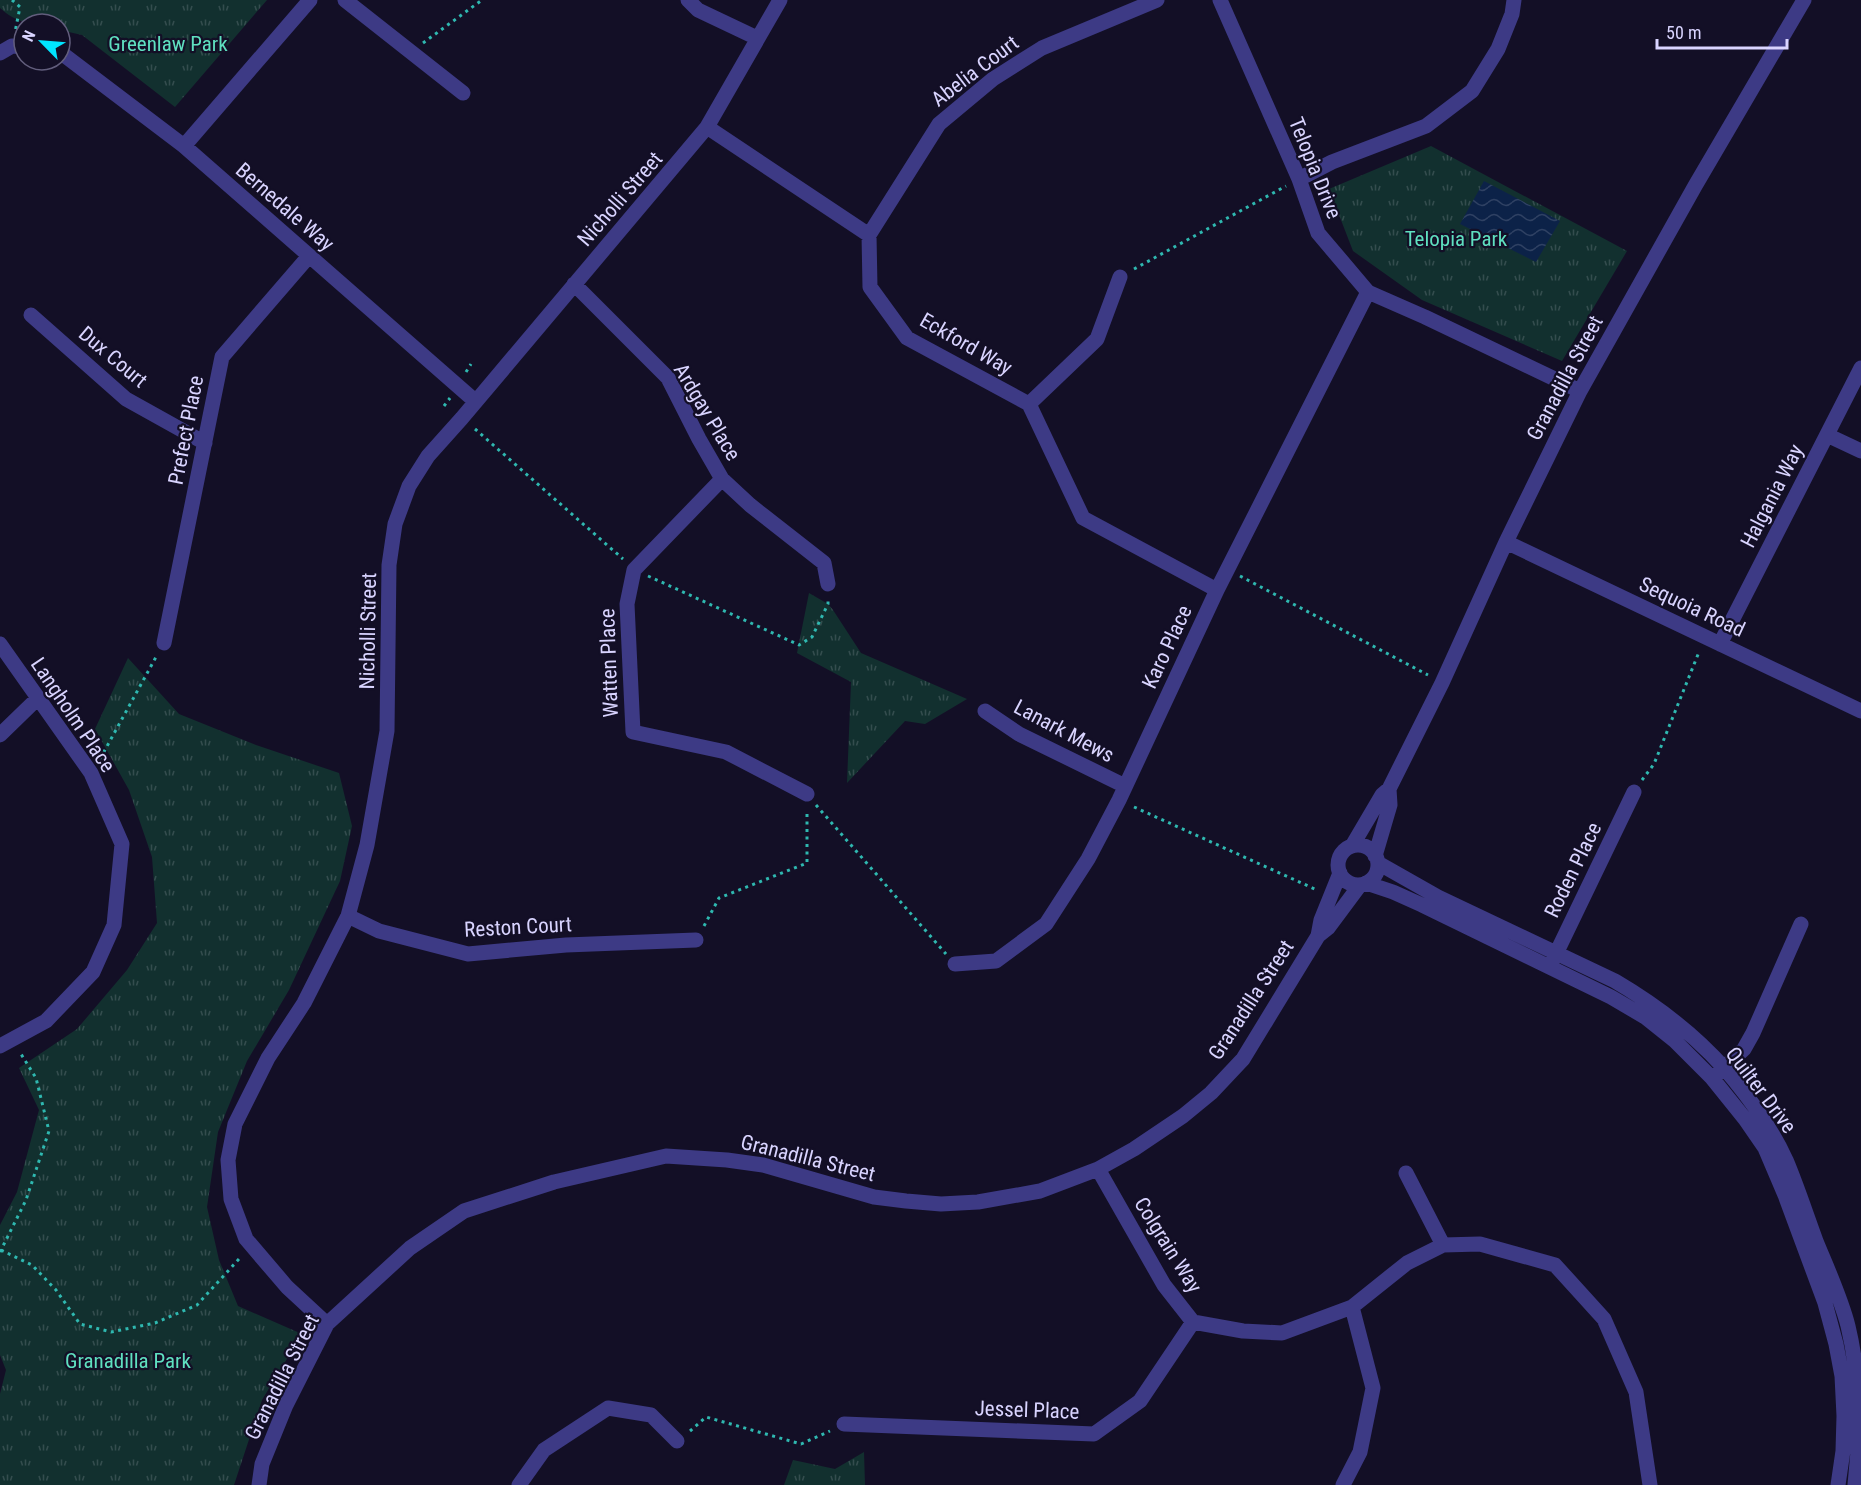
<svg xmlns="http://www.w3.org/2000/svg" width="1861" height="1485" font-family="'Roboto Condensed',sans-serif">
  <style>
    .park { fill: url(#park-tufts) }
    .water { fill: url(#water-waves) }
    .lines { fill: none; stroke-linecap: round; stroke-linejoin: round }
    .path { stroke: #2fb8b0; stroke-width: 3; stroke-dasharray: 3 4.5; stroke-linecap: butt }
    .minor { stroke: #3d3a85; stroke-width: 15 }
    .labels { text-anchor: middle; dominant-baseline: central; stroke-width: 4.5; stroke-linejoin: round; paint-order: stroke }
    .park-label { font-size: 21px; fill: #5fe0c0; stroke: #130f26 }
    .street-label { font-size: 21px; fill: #d9d4ff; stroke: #130f26 }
  </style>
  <defs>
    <pattern id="park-tufts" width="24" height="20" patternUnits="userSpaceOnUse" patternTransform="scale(1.5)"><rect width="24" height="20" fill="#12302f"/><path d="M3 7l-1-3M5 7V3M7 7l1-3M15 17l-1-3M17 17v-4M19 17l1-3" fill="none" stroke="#344d4e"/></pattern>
    <pattern id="water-waves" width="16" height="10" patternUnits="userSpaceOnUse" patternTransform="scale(1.5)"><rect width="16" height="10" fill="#0c2248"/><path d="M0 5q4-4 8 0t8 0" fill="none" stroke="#2f4163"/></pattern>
  </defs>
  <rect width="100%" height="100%" fill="#130f26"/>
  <path class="park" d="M0 0H267L175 107 82 35 60 30V24C35 24 20 26 0 8Z
    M1431 146 1627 251 1562 361 1422 300 1353 251 1329 189Z
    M809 593 828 604 833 610 861 653 967 699 925 724 905 721 847 783 851 682 797 653Z
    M128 658 179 714 256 745 339 773 352 826 340 881 289 990 247 1061 218 1132 207 1207 219 1260 238 1306 302 1334 262 1400 234 1485H0V1394L6 1370 0 1355V1225L17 1192 39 1110 19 1068 77 1029 127 970 157 923 152 857 129 790 95 729Z
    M864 1452 865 1485H784L793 1460 835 1469Z"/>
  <path class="water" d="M1484 181 1560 221 1536 262 1460 224Z"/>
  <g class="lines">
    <path class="path" d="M12 0 20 7 15 32
      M423 43 482 0
      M1134 269 1286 186
      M466 372 471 364
      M444 406 450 398
      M475 429 623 559
      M648 576 799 645 812 637 828 604V600
      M1240 576 1428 675
      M100 759 156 657
      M1642 780 1654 764 1699 652
      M816 805 946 954
      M1134 807 1317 890
      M704 926 719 898 807 863V810
      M1 1250 32 1265 56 1290 80 1324 111 1332 155 1323 197 1305 239 1259
      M0 1252 26 1200 49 1131 36 1078 21 1054
      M690 1431 706 1417 801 1444 830 1431"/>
    <path class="minor" d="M345 0 463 93
      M688 0 698 10 757 38
      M1220 0 1299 179 1318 233 1368 292 1425 317 1580 391
      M60 52 184 146 475 401
      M0 53 12 46 24 47
      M707 127 869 235 870 287 907 338 1029 404 1083 518 1217 590
      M184 146 310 0
      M1299 179 1332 162 1426 126 1472 91 1498 49 1512 14 1514 0
      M869 235 939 124 993 79 1042 48 1157 0
      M574 284 668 378 699 439 722 479 750 505 824 563 828 584
      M31 315 126 399 205 443
      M1029 404 1097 339 1120 277
      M1827 435 1861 451
      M722 479 634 570 627 604 633 732 726 752 807 794
      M1506 542 1861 711
      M164 643 222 357 309 256
      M0 644 91 773 122 844 114 925 93 972 46 1021 0 1046
      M1720 644 1861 368
      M985 711 1019 734 1125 786
      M0 735 38 698
      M1338 865a20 20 0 1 1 40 0a20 20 0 1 1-40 0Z
      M1352 846 1382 795 1389 789 1442 683 1506 542 1580 391 1695 186 1804 0
      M1375 856 1390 805 1389 789
      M1378 863 1438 897 1615 981C1654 1004 1694 1034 1725 1069 1748 1096 1771 1127 1786 1160 1797 1186 1806 1214 1816 1241 1827 1268 1841 1298 1848 1326 1860 1376 1861 1434 1855 1485
      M1366 883 1393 892 1422 905 1611 997 1645 1017 1675 1041 1712 1078 1745 1119 1765 1148 1785 1195 1825 1303 1836 1344 1842 1376 1844 1416 1843 1451 1838 1485
      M348 916 379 931 468 954 566 945 696 940
      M1318 936 1328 928 1360 885
      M1552 962 1634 792
      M955 964 996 961 1046 924 1088 859 1119 800 1217 590 1368 292
      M1717 1074 1744 1049 1753 1033 1801 924
      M1098 1169 1164 1285 1193 1322 1243 1331 1282 1333 1352 1307 1407 1263 1443 1245 1480 1244 1555 1265 1604 1319 1636 1392 1650 1485
      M1406 1173 1443 1245
      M327 1324 287 1287 246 1239 231 1199 228 1160 235 1124 268 1058 304 1003 348 916 367 845 387 731 389 565 395 524 409 486 428 456 462 418 707 127 780 0
      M844 1424 1094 1434 1140 1401 1193 1322
      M259 1485 262 1464 286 1405 327 1324 410 1248 464 1211 554 1182 666 1156 727 1160 763 1165 874 1197 906 1201 941 1204 978 1202 1040 1191 1098 1169 1134 1149 1183 1116 1211 1093 1243 1059 1318 936 1321 920 1340 873
      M519 1485 544 1450 608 1408 651 1415 677 1441
      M1343 1485 1360 1452 1373 1388 1352 1307"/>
  </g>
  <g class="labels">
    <g class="park-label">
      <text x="168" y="44">Greenlaw Park</text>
      <text x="1456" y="239">Telopia Park</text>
      <text x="128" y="1361">Granadilla Park</text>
    </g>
    <g class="street-label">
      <text transform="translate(975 71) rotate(-37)">Abelia Court</text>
      <text transform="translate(1315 168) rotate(68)">Telopia Drive</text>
      <text transform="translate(620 199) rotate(-49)">Nicholli Street</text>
      <text transform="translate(285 207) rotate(41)">Bernedale Way</text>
      <text transform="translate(966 344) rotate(30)">Eckford Way</text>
      <text transform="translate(113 357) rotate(40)">Dux Court</text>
      <text transform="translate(1565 378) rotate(-62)">Granadilla Street</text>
      <text transform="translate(707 412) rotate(59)">Ardgay Place</text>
      <text transform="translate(186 430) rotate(-79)">Prefect Place</text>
      <text transform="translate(1772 496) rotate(-63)">Halgania Way</text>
      <text transform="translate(1692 607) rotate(25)">Sequoia Road</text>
      <text transform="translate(368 631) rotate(-89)">Nicholli Street</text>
      <text transform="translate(1167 647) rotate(-65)">Karo Place</text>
      <text transform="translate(609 663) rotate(-92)">Watten Place</text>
      <text transform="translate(73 715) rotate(56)">Langholm Place</text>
      <text transform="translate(1064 731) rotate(28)">Lanark Mews</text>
      <text transform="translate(1573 870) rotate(-64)">Roden Place</text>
      <text transform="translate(518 927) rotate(-3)">Reston Court</text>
      <text transform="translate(1251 1000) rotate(-57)">Granadilla Street</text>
      <text transform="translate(1761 1090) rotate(53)">Quilter Drive</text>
      <text transform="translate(808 1158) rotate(14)">Granadilla Street</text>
      <text transform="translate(1168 1245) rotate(58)">Colgrain Way</text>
      <text transform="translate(282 1377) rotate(-63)">Granadilla Street</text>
      <text transform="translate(1027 1410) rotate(2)">Jessel Place</text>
    </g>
  </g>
  <g transform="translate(42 42) rotate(295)"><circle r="28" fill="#130f26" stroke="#625e7d" stroke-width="1.5"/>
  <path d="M0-4.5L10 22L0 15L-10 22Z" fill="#00e5ff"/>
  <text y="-9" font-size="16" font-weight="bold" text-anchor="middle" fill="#d9d4ff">N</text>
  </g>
  <path d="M1657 39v9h130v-9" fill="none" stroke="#d9d4ff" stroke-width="3"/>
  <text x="1666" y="39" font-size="18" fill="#d9d4ff" stroke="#130f26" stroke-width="4.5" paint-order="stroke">50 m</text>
</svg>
